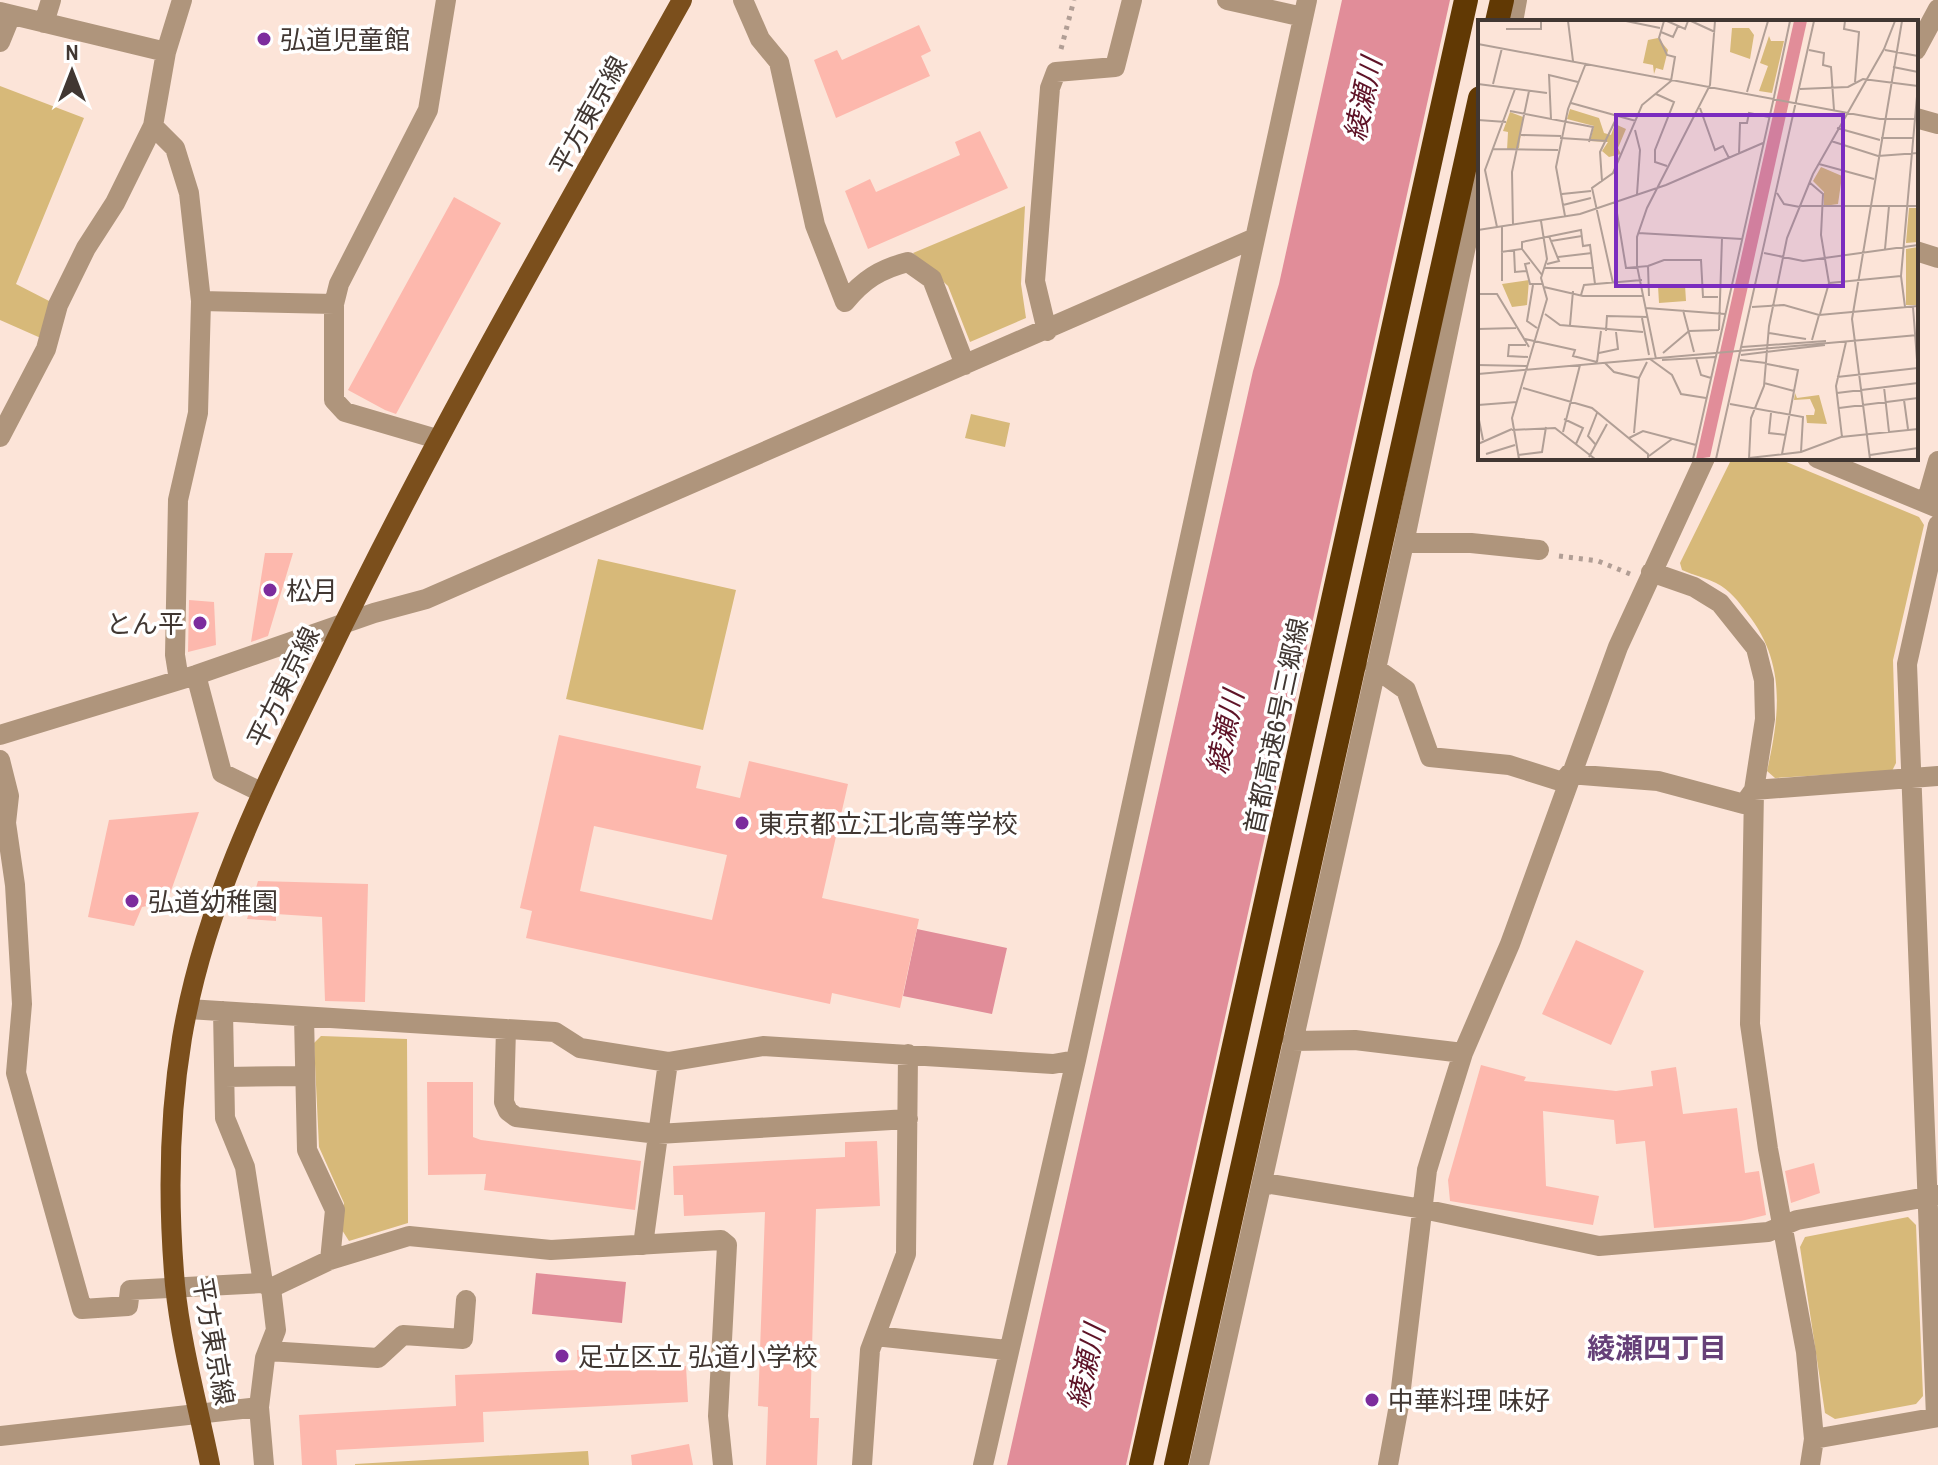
<svg xmlns="http://www.w3.org/2000/svg" width="1938" height="1465" font-family="'Archivo Narrow','Noto Sans JP',sans-serif">
  <style>
    .green { fill: #d7b979 }
    .water { fill: #e18d99 }
    .building { fill: #fdb8ad; fill-rule: evenodd }
    .lines { fill: none; stroke-linecap: round; stroke-linejoin: round }
    .path { stroke: #b19e95; stroke-width: 5; stroke-dasharray: 4 6; stroke-linecap: butt }
    .minor { stroke: #af957c; stroke-width: 20 }
    .major { stroke: #7b4f1c; stroke-width: 20 }
    .highway { stroke: #613904; stroke-width: 24 }
    .poi-dot { fill: #7c2c9d; stroke: #fff; stroke-width: 3 }
    .labels { text-anchor: middle; dominant-baseline: central; stroke-width: 7; stroke-linejoin: round; paint-order: stroke }
    .poi-label { font-size: 26px; fill: #413732; stroke: #fff; text-anchor: start }
    .street-label { font-size: 26px; fill: #413732; stroke: #fff }
    .water-label { font-size: 28px; font-style: italic; fill: #5e1327; stroke: #fff }
    .neighbourhood-label { font-size: 28px; font-weight: bold; fill: #664078; stroke: #fff }
    .inset-road { fill: none; stroke: #b19f96; stroke-width: 2 }
    .view { fill: #7b2cbf; fill-opacity: 0.15; stroke: #7b2cbf; stroke-width: 4 }
    .inset-edge { fill: none; stroke: #413732; stroke-width: 4 }
  </style>
  <rect width="100%" height="100%" fill="#fce4d8"/>
  <path class="green" d="M0 86 84 118 16 284 53 303 43 339 0 320Z
    M1025 206 1021 284 1026 318 970 342 948 286 913 253Z
    M971 414 1010 423 1005 447 965 438Z
    M1732 458H1777L1919 517 1924 525 1893 660 1896 763 1892 771 1775 778 1767 771C1780 714 1786 662 1747 613 1738 601 1730 590 1716 583 1706 578 1693 575 1682 570L1680 563Z
    M598 559 736 590 703 730 566 699Z
    M321 1036 407 1039 408 1223 349 1241 342 1230 344 1203 319 1147 314 1043Z
    M1908 1217 1916 1225 1923 1396 1916 1404 1835 1419 1825 1413 1800 1247 1805 1237Z
    M588 1451 589 1465H355V1464Z"/>
  <path class="water" d="M1342 0H1450L1126 1465H1007L1253 371 1279 284Z
    M917 929 1007 948 992 1014 903 996Z
    M536 1273 626 1282 622 1323 532 1314Z"/>
  <path class="building" d="M919 25 931 51 921 56 930 76 836 118 814 60 837 50 842 60Z
    M980 131 1008 188 868 249 845 191 870 179 876 192 960 155 955 142Z
    M454 197 501 223 396 414 385 410 348 390Z
    M265 553H293L268 636 251 642Z
    M189 600 214 602 216 645 188 652Z
    M559 735 701 766 696 788 740 798 749 761 848 784 822 898 919 919 900 1008 832 993 830 1004 526 938 532 911 520 908ZM594 826 727 855 712 920 580 891Z
    M199 812 167 902 142 907 134 926 88 917 109 820Z
    M258 881 368 884 365 1002 325 1001 322 917 276 914V921L247 919Z
    M1576 940 1644 971 1611 1045 1542 1014Z
    M1481 1065 1526 1077 1524 1081 1616 1091 1653 1086 1651 1071 1676 1067 1683 1114 1737 1108 1745 1173 1759 1171 1766 1215 1741 1221 1654 1228 1645 1141 1616 1144 1614 1120 1543 1111 1546 1186 1599 1196 1593 1225 1450 1201 1448 1180Z
    M427 1082H473V1137L481 1140 641 1161 635 1210 484 1190 486 1174 428 1175Z
    M877 1141 880 1206 816 1209 810 1418H819L817 1465H766L768 1407 758 1406 765 1212 684 1216 683 1195H674L673 1166 845 1157V1142Z
    M1814 1163 1820 1193 1791 1203 1785 1171Z
    M612 1348 613 1370 686 1366 688 1402 483 1412 484 1442 336 1450 337 1465H302L299 1415 456 1406 455 1375 578 1370 577 1350Z
    M689 1444 693 1465H632L631 1455Z"/>
  <g class="lines">
    <path class="path" d="M1061 49 1074 0
      M1559 556 1598 561 1630 574"/>
    <path class="minor" d="M743 0 760 39 779 62 815 225 845 302C863 280 880 269 908 262L932 279 965 365
      M1227 0 1303 17
      M0 12 166 52
      M1513 22 1517 0
      M44 23 51 0
      M0 42 11 15
      M1916 50 1938 9
      M1916 118 1938 124
      M153 126 175 148 189 193 201 301 198 413 178 500 175 655 179 680
      M1916 251 1938 258
      M201 301 334 304
      M1047 331 1035 281 1050 88 1056 72 1115 67 1132 0
      M0 437 46 349 58 305 86 248 115 203 153 126 166 52 182 0
      M437 439 345 412 334 400V304L339 284 428 110 446 0
      M1817 458 1938 508
      M1926 503 1938 461
      M1404 543H1471L1539 550
      M1651 572 1694 587 1720 603 1756 648 1764 680 1765 719 1754 790 1750 1024 1768 1149 1806 1352 1814 1439 1810 1465
      M1375 668 1406 690 1430 757 1509 765 1566 783
      M196 675 222 773 261 792
      M0 735 196 675 374 613 426 599 1255 238
      M0 760 9 796 6 823 15 885 22 1004 16 1073 82 1309 128 1306 130 1290 263 1283 271 1288 276 1330 265 1358 259 1407 264 1465
      M1569 774 1658 781 1744 804 1754 790 1938 776
      M188 1009 555 1032 580 1048 668 1062 763 1046 1053 1064 1076 1060
      M223 1011 225 1118 245 1167 263 1283
      M304 1017 307 1150 335 1210 330 1260
      M506 1029 504 1102 508 1111 516 1117 658 1134 908 1119
      M1292 1041 1355 1040 1463 1053
      M225 1077 302 1076
      M1264 1183 1423 1209 1599 1246 1768 1232 1797 1220 1938 1195
      M643 1245 668 1062
      M271 1288 330 1260 409 1236 551 1250 721 1240 727 1245 718 1416 723 1465
      M875 1336 1007 1350
      M268 1351 378 1358 403 1335 463 1339 466 1300
      M1936 1417 1907 664 1938 525
      M0 1436 259 1407
      M1814 1439 1938 1417
      M862 1465 870 1350 906 1254 908 1054
      M983 1465 1076 1060 1307 0
      M1199 1465 1404 543 1480 179
      M1388 1465 1399 1405 1427 1170 1444 1114 1463 1053 1510 944 1618 647 1705 458"/>
    <path class="major" d="M210 1465C198 1406 181 1345 175 1285 168 1205 169 1117 182 1038 205 902 266 783 326 660 435 434 560 218 682 0"/>
    <path class="highway" d="M1497 22 1502 0
      M1141 1465 1466 0
      M1176 1465 1480 98"/>
  </g>
  <g class="poi-dot">
    <circle cx="264" cy="39" r="8"/>
    <circle cx="270" cy="590" r="8"/>
    <circle cx="200" cy="623" r="8"/>
    <circle cx="742" cy="823" r="8"/>
    <circle cx="132" cy="901" r="8"/>
    <circle cx="562" cy="1356" r="8"/>
    <circle cx="1372" cy="1400" r="8"/>
  </g>
  <g class="labels">
    <g class="poi-label">
      <text x="280" y="39">弘道児童館</text>
      <text x="286" y="590">松月</text>
      <text x="184" y="623" text-anchor="end">とん平</text>
      <text x="758" y="823">東京都立江北高等学校</text>
      <text x="148" y="901">弘道幼稚園</text>
      <text x="578" y="1356">足立区立 弘道小学校</text>
      <text x="1388" y="1400">中華料理 味好</text>
    </g>
    <g class="street-label">
      <text transform="translate(588 115) rotate(-61)">平方東京線</text>
      <text transform="translate(283 687) rotate(-64)">平方東京線</text>
      <text transform="translate(1276 726) rotate(-78)">首都高速6号三郷線</text>
      <text transform="translate(214 1341) rotate(80)">平方東京線</text>
    </g>
    <g class="water-label">
      <text transform="translate(1363 99) rotate(-78)">綾瀬川</text>
      <text transform="translate(1225 732) rotate(-78)">綾瀬川</text>
      <text transform="translate(1086 1366) rotate(-78)">綾瀬川</text>
    </g>
    <g class="neighbourhood-label">
      <text x="1657" y="1348">綾瀬四丁目</text>
    </g>
  </g>
  <g transform="translate(1478 20)">
    <rect width="440" height="440" fill="#fce4d8"/>
    <path d="M254 8H271L276 15 272 39 252 32ZM291 16 293 21H306L294 73 281 71 290 46 282 43ZM180 18 190 30 185 50 178 48 176 54 175 45 165 43 170 20ZM92 89 121 98 126 113 133 115 137 104 148 109 140 128 143 134 131 137 124 131 130 122 112 121 116 106 89 99ZM32 92 45 97 41 128 29 130 30 112 25 111ZM343 147 364 156 360 184 346 186V172L335 161ZM431 188H440V222L428 223ZM440 227V285H428V229ZM51 260 49 285 34 287 24 264ZM207 265 208 281 181 283 180 266ZM317 373 319 378 341 375 349 404 329 403 328 395H336L337 390 332 379 316 380Z" fill="#d7b979"/>
    <path d="M316 1H329L232 437 218 439Z" fill="#e18d99"/>
    <path class="inset-road" d="M84 1H90L95 41M148 1 182 8M189 1 207 9 210 1M213 1 237 12M367 1 366 9 381 12 377 62M28 9H63V1M183 12 195 17 200 6M0 24 402 99H440M331 30 346 33 345 45 353 47 356 90M407 30 440 36M415 47 440 52M0 64 69 73M15 64 24 28M322 69 370 67 385 59 440 66M269 72 290 1M178 74 196 82 177 130V142L189 146M296 77 312 1M93 83 158 101M222 88 237 130 245 126 251 138M32 91 115 107 111 122M73 99 71 55 100 62M0 100 28 102M359 108 402 120M157 110 162 130 159 174M43 115 83 116M82 118 129 121M403 118H435M353 121 400 136 440 133M15 129 80 130M261 134 262 103H269L271 93 291 97M341 144 396 159M124 161 122 132 139 97M331 162 345 174 343 215 351 263 342 294M299 173 306 184 322 187M84 174 113 171M137 181 148 248 170 246 171 276M85 185 113 178M322 186H440M87 196 78 147 90 89 108 43M35 206 34 152 51 71M19 207 7 150 37 69M0 210 102 194 188 165 285 123M160 213 264 219M73 221 104 216M44 229 64 255M407 229 411 186M36 230 37 252 49 251M23 232 44 229V222L103 210 105 226 112 225 117 264M286 233 325 241 440 225M80 237 114 233M52 243 47 244 52 264H65M69 244 81 241 71 216M170 246 186 240H223L225 277H240M67 248H116M24 261V207M365 261 366 155M135 263 114 168 135 153 164 85 193 61 197 37 189 35 181 18 186 1M351 263 423 256M55 265 49 301 59 308M66 267 105 276H165M0 274H19L51 327M103 275 106 265 164 260M274 287 306 285 341 295 440 286M427 287 423 256 440 65M435 287 440 353M168 288 247 294M205 290 216 332M67 294 82 305 165 312M164 298 171 335M92 305 95 271M0 309 38 308M241 310 244 218M128 311 129 296 170 297M291 313 328 319M47 319 97 330 95 336 119 342M334 320 341 295M48 325H31L30 336 50 337M264 327 348 321M121 333 140 329 138 312M185 333 211 311 241 310M263 335 347 325M218 338 223 355 233 358M172 339 194 355 203 374 228 378M178 339 159 246V217L169 188 232 65 237 1M184 340 237 337M262 340 288 343M119 342 123 311M127 343 136 352 161 358M289 344 320 350 304 434M0 345 49 346M0 354 440 315M359 357 440 348M286 363 316 371M406 367 411 412M45 368 114 388 170 434V439M359 373 440 363M426 380 430 409M252 384 325 397 323 432M0 385 39 382M361 388 440 378M293 393 291 413 308 415M0 395 5 420M86 399 105 408 98 424M34 410 77 408 117 439M85 412 102 345M156 413 161 358 169 342M364 417 358 366 368 322M151 418 165 411 218 425M0 424 34 409M118 425 110 416 119 393M8 434 37 425M40 435 64 432 68 407M392 435 440 428M171 436 194 419M111 437 129 404M271 438 323 432 363 417 440 409M41 439 34 398 69 279 63 258 69 239 63 201M215 439 296 77M238 439 336 1M271 439 273 398 286 366 291 306 309 218 335 154 406 29 417 1M392 439 374 299 424 1"/>
    <path class="view" d="M138 95H365V266H138Z"/>
    <rect width="440" height="440" class="inset-edge"/>
  </g>
  <g transform="translate(72 72)" stroke="#ffffff" stroke-width="6" paint-order="stroke">
  <path d="M0-6L14 30L0 20L-14 30Z" fill="#413732"/>
  <text y="-12" font-size="22" font-weight="bold" text-anchor="middle" fill="#413732">N</text>
  </g>
</svg>
